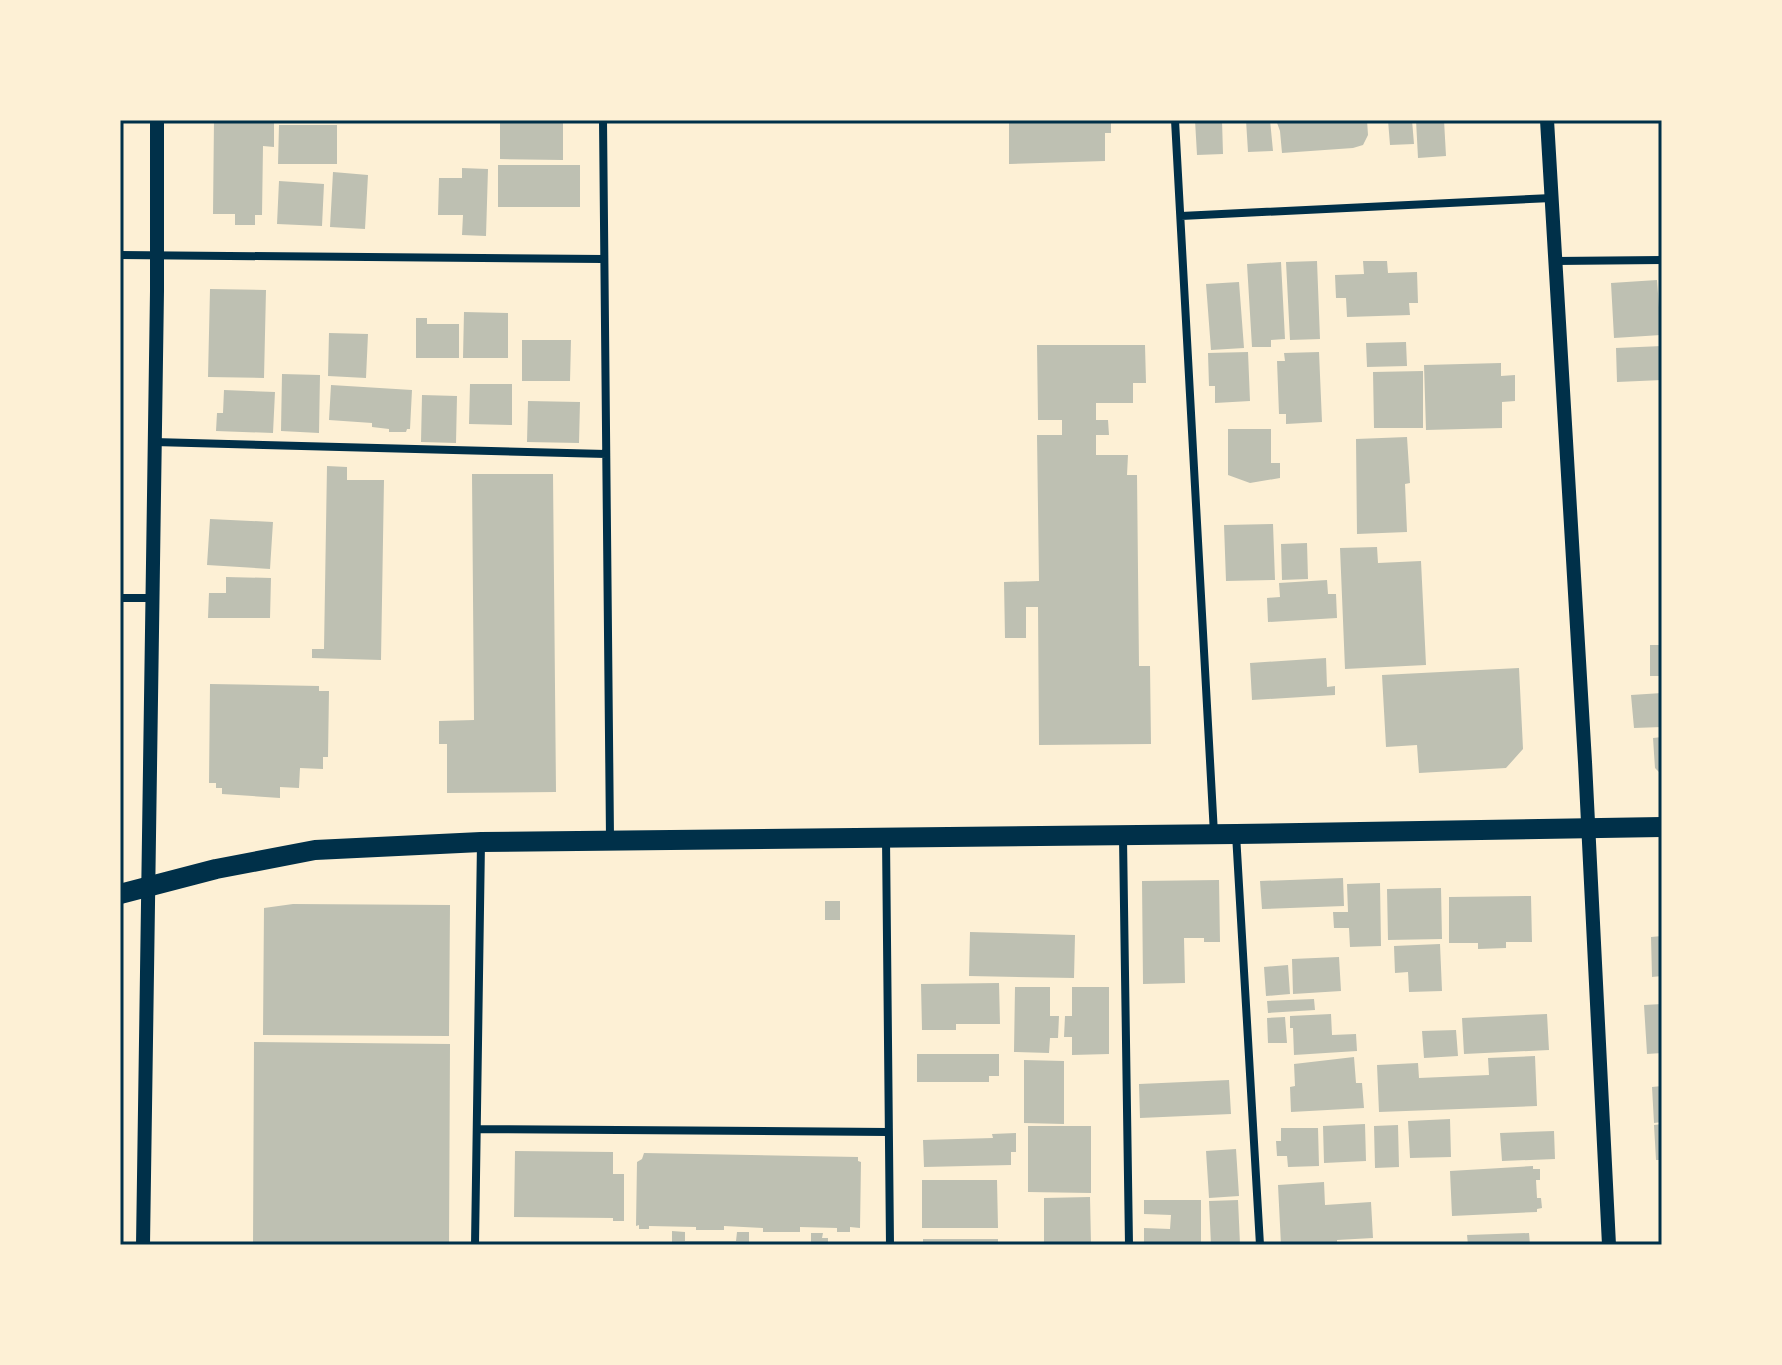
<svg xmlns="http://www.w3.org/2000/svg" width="1782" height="1365" font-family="'Work Sans',sans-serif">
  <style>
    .building { fill: #bec0b2 }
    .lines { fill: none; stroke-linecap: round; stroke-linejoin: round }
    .minor { stroke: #003049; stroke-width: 8 }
    .tertiary { stroke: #003049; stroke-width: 14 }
    .primary { stroke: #003049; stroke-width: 20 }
    .neatline { fill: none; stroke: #003049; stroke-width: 3 }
  </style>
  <rect width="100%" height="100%" fill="#fdf0d5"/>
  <path class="building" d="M214 120H274V147L263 146 262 215H255V225H235V214H213Z
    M500 120H563V160L500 159Z
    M1009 120H1111V133H1105V161L1009 164Z
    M1195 120H1222L1223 154 1197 155Z
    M1246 120H1270L1273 151 1248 152Z
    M1276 120H1367L1368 135 1363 145 1353 148 1282 153 1280 131Z
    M1388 120H1412L1414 144 1390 145Z
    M1416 120H1444L1446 156 1418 158Z
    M279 125H337V164H278Z
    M498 165H580V207H498Z
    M462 168 488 169 486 236 462 235 463 215H438L439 178H462Z
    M333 172 368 175 365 229 330 227Z
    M279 181 324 184 322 226 277 224Z
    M1317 261 1320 339 1290 340 1286 262Z
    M1363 261H1387L1388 273 1417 272 1418 303H1409L1410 315 1347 317 1346 298H1336L1335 275 1364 274Z
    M1281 262 1285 339 1271 340V347H1252L1247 264Z
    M1657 280 1661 335 1614 338 1611 283Z
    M1239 282 1244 348 1211 350 1206 284Z
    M210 289 266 290 264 378 208 377Z
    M464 312 508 313V358H463Z
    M416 318H427V324H459V358H416Z
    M329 333 368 334 366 378 328 376Z
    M522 340H571L570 381H522Z
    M1406 342 1407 366 1367 367 1366 343Z
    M1037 345H1145L1146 383H1133V403H1096V420H1108L1109 435H1096V455H1128L1127 475H1137L1139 666H1150L1151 744 1039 745 1038 607H1026V638H1005L1004 582 1039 581 1037 435H1062V420H1038Z
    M1662 346V380L1617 382 1616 348Z
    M1248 352 1250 401 1215 403V386H1209L1208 353Z
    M1319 352 1322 422 1286 424V414H1279L1277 361H1285L1284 353Z
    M1501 363V376L1515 375V401L1502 402V428L1426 430 1424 365Z
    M1423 371V428H1374L1373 372Z
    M282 374 320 375 319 433 281 431Z
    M470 384H512V425L469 424Z
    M331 385 412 390 410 429H407L406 432H389V429L372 427V423L329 420Z
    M224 390 275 392 273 433 216 431 217 413H223Z
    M422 395 457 396 456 443 421 442Z
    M528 401 580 402 579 443 527 442Z
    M1228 429H1271V463H1280V478L1250 483 1228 475Z
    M1407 437 1410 483 1405 484 1407 532 1357 534 1356 439Z
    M327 466 347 467V480H384L381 660 312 658V649H324Z
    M472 474H553L556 792 447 793V744H439V721L474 720Z
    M210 519 273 522 270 569 207 565Z
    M1273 524 1275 580 1226 581 1224 525Z
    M1307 543 1308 579 1282 580 1281 544Z
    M1377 547 1378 563 1421 561 1426 665 1345 669 1340 548Z
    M226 577 271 578 270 618H208L209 593H226Z
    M1327 580 1328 594H1336L1337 618 1268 622 1267 598 1280 597 1279 583Z
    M1650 645H1662V676H1650Z
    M1326 658 1327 687 1335 686V695L1252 700 1250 663Z
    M1519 668 1523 749 1506 768 1419 773 1417 745 1386 747 1382 675Z
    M210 684 319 686V691H329L328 757H323V769L300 768 299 788 280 787V798L222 794V788H216V783H209Z
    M1662 693V727L1634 728 1631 695Z
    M1662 737V775L1655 768 1653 738Z
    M1343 878 1344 906 1262 909 1260 881Z
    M1219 880 1220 942H1204V938H1184L1185 983 1143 984 1142 881Z
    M1380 883 1381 946 1350 947 1349 928H1334L1333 912H1348L1347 884Z
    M1441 888 1442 939 1388 940 1387 889Z
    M1531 896 1532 942H1506V948L1478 949V943H1449V897Z
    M825 901H840V920H825Z
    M293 904 450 905 449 1036 263 1035 264 908Z
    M970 932 1075 935 1074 978 969 976Z
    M1662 936V976L1652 977 1651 937Z
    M1440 944 1442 991 1409 992 1408 972 1395 973 1394 946Z
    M1339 957 1341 991 1293 994 1292 959Z
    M1288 965 1290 994 1266 996 1264 967Z
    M999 983 1000 1024H956V1030H922L921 984Z
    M1015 987H1050V1016H1059L1058 1038H1050L1049 1053 1014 1052Z
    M1072 987H1109V1054L1072 1055V1037H1064L1065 1016H1072Z
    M1314 999 1315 1010 1268 1013 1267 1001Z
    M1662 1004V1053L1647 1054 1644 1005Z
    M1331 1014 1332 1035 1356 1034 1357 1051 1294 1055 1293 1028H1290V1016Z
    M1547 1014 1549 1050 1464 1054 1462 1018Z
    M1285 1017 1287 1043H1268L1267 1018Z
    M1456 1030 1458 1056 1424 1058 1422 1031Z
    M254 1042 450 1044 449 1245H253Z
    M917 1054H999V1076H989V1082H917Z
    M1535 1056 1537 1106 1379 1112 1377 1065 1418 1063 1419 1078 1489 1075 1488 1058Z
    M1354 1057 1356 1083H1362L1364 1108 1291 1112 1290 1087 1295 1086 1294 1064Z
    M1024 1060 1064 1061V1124L1024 1123Z
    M1229 1080 1231 1114 1140 1118 1139 1084Z
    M1662 1086V1122L1654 1123 1652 1087Z
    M1450 1119 1451 1157 1410 1158 1408 1121Z
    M1365 1124 1366 1161 1324 1163 1323 1126Z
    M1662 1124V1160H1656L1654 1125Z
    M1398 1125 1399 1167 1375 1168 1374 1126Z
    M1028 1126H1091V1193L1028 1192Z
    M1281 1128H1318L1319 1166 1288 1167 1287 1156H1277L1276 1141H1281Z
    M1554 1131 1555 1159 1502 1161 1500 1133Z
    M1016 1133V1152H1011V1165L924 1167 923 1140 993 1138 992 1134Z
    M1236 1149 1239 1196 1209 1198 1206 1151Z
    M515 1151 613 1152V1174H624V1221H613V1218L514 1217Z
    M644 1153 858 1157V1161L861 1162 860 1228 850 1227V1232H837V1228L800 1227V1232H763V1228L724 1226V1230H696V1227L649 1226V1229H639V1225L636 1226 637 1162 642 1159Z
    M1533 1166V1169H1540V1180H1536L1537 1198H1541L1542 1208 1537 1209V1212L1452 1216 1450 1171Z
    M922 1180H997L998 1228H922Z
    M1324 1182 1325 1205 1371 1202 1373 1238 1337 1240V1243L1281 1245 1278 1185Z
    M1090 1197 1091 1243H1044V1198Z
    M1144 1200H1201V1245H1144V1228L1170 1229 1171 1215 1144 1214Z
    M1238 1200 1240 1244 1211 1245 1209 1201Z
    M672 1231 685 1232V1241H736L737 1232H749V1242H811V1233H823L822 1238H828V1245H672Z
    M1529 1233 1530 1245H1468L1467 1235Z
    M923 1239H998V1245H923Z"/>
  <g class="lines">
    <path class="minor" d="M603 120 610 838
      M1175 120 1214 834
      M1181 216 1552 198
      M120 255 603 259
      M1555 261 1662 260
      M154 442 606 454
      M120 598H152
      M1236 834 1260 1245
      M886 838 890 1245
      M1123 838 1129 1245
      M477 1129 888 1132
      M475 1245 481 842"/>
    <path class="tertiary" d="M1547 120 1585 762 1609 1245
      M143 1245 157 291V120"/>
    <path class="primary" d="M120 894 216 869 315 850 481 842 1236 834 1662 827"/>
  </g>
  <rect width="1782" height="1365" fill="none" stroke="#fdf0d5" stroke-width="244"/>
  <rect x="122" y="122" width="1538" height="1121" class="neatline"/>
</svg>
